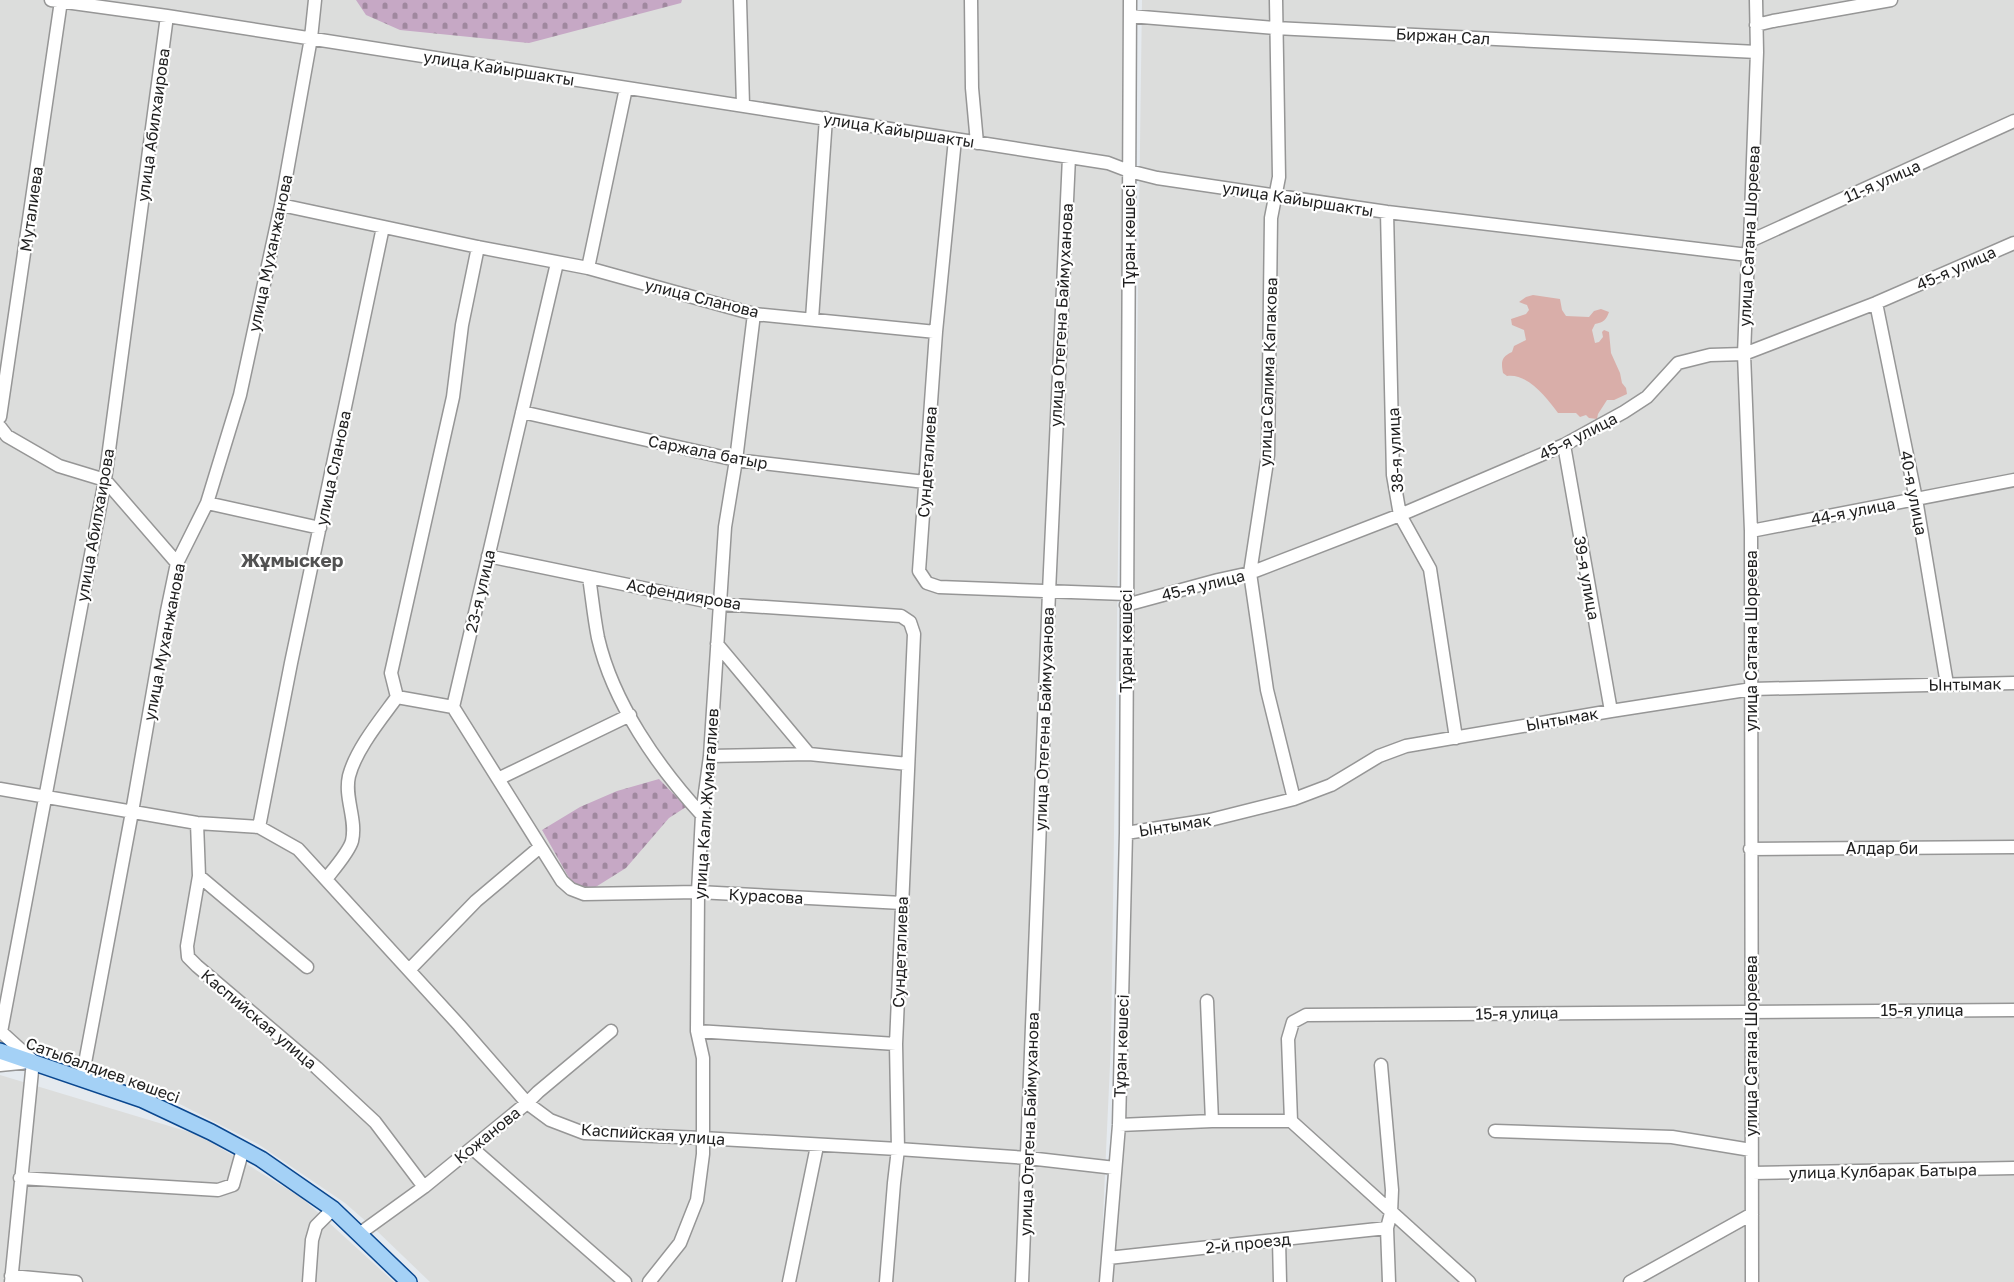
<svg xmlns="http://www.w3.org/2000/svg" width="2014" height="1282" font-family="'Golos Text',sans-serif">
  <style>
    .residential { fill: #dcdddc }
    .cemetery { fill: url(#cemetery-stones) }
    .water { fill: #d9aea9 }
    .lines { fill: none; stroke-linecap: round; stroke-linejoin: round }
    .minor-casing { stroke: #969696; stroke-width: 15 }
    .major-casing { stroke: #0a478f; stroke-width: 18 }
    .minor { stroke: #fff; stroke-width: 12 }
    .major { stroke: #a4d1f6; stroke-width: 15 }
    .labels { text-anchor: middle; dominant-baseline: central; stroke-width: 4.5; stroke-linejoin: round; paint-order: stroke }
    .street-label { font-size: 16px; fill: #1f1f1f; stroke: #fff }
    .quarter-label { font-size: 19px; font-weight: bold; fill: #525252; stroke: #fff }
  </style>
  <defs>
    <pattern id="cemetery-stones" width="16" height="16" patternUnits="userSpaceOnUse" patternTransform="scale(1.25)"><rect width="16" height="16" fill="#c6a8c5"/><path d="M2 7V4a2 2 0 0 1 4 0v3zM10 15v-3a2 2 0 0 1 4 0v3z" fill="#a0889f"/></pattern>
  </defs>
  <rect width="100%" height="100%" fill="#e5eaef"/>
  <path class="residential" d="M0 0H1126L1111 1043 1100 1282H430L377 1231 345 1203 258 1144 170 1099 0 1044Z
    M1142 0H2014V1282H1113L1128 1019Z
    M0 1075 199 1135 302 1198 394 1282H0Z"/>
  <path class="cemetery" d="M356 0H682L681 3 529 43 400 30 366 15Z
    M659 779 686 807 669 818 626 868 594 888 573 885 542 830 580 807 617 791Z"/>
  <path class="water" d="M1533 295 1560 299 1562 310 1566 316 1589 317 1594 311 1601 309 1609 312C1606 320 1604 322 1595 324L1592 330 1595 343 1599 342 1603 337 1602 332 1604 330 1609 332 1611 353 1620 373 1622 383 1626 388 1627 394 1614 400H1607L1598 414 1597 419 1589 418 1586 415 1580 417 1576 413H1558C1547 398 1528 373 1507 376L1503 373C1501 362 1501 357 1512 352L1514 346 1526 340 1524 330 1512 325 1511 319 1526 314 1529 310 1527 305 1519 302 1526 297Z"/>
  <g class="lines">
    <g class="minor-casing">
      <path id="minor" d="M51 0 167 16 1108 163 1129 171 1157 178 1387 212 1748 255
        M740 0 743 105
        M971 0 972 88 977 143
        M1276 0 1279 177 1271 218 1268 455 1250 573 1267 690 1294 799
        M1130 16 1275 28 1757 52
        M1756 25 1773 21 1891 0
        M955 139 936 332 919 571 927 583 939 587 1126 594
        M281 205 478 247 588 268 754 314 936 332
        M1387 212 1393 475 1400 515 1430 569 1456 738
        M1750 241 2014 121
        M557 263 453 707 562 881 571 889 584 894 698 892 902 903
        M588 268 626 88
        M1876 303 1916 499 1947 684
        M812 319 826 118
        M522 412 736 460 925 482
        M0 417 61 1
        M0 427 7 436 59 466 105 480 177 563
        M1564 445 1611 711
        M207 503 320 528
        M1751 531 2014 480
        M488 556 720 604 901 616 910 622 914 634 896 1044 898 1149 894 1183 886 1282
        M589 577C592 597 594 618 598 638 613 703 658 767 702 815
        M1126 605 1218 580 1250 573 1400 515 1564 445 1624 412 1647 397 1678 363 1710 355 1744 354 1876 303 2014 243
        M717 644 809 754
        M397 697 391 673 453 397 462 325 478 247
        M710 756 809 754 908 764
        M498 779 630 715
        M0 789 197 823 259 827 298 849 459 1025 527 1103 550 1120 584 1133 702 1138 898 1149 1028 1158 1115 1168
        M197 823 199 876 307 967
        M259 827 291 663 383 227
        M1126 833 1210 820 1294 799 1331 785 1379 756 1406 746 1611 711 1752 689 2014 683
        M1750 849 2014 847
        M199 876 187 946 188 957 197 966 317 1068 375 1122 424 1187
        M326 879C333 870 349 852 352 841 357 819 344 798 349 776 356 749 381 719 397 697L453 707
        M409 970 476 901 540 847
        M1207 1001 1212 1121
        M0 1031 33 1061
        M697 1031 896 1044
        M1 1032 105 480 167 16
        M0 1065 30 1062
        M1381 1065 1392 1190 1391 1213 1387 1228 1389 1282
        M82 1079 132 812 167 611 177 563 207 503 240 395 281 205 311 38 315 0
        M1291 1121 1469 1282
        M1119 1125 1212 1121H1291L1288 1039 1293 1022 1306 1015 2014 1010
        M1495 1131 1672 1137 1751 1150
        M472 1148 625 1282
        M1752 1173 2014 1168
        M20 1178 218 1190 233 1185 243 1149
        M359 1234 424 1187 527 1103 538 1092 611 1031
        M1279 1240 1280 1282
        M1108 1258 1387 1228
        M11 1276 76 1282
        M11 1282 33 1061
        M309 1282 312 1240 316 1226 333 1209
        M649 1282 680 1243 697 1200 703 1154V1058L697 1031 698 892 702 815 710 756 725 527 736 460 754 314
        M789 1282 817 1146
        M1022 1282 1049 592 1069 157
        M1106 1282 1119 1125 1126 833 1130 0
        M1630 1282 1752 1214
        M1752 1282 1751 531 1744 354 1748 255 1750 241 1757 52 1756 0"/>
    </g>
    <g class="major-casing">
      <path id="major" d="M0 1051 143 1100 211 1132 261 1159 333 1209 409 1282"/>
    </g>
    <use href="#minor" class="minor"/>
    <use href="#major" class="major"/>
  </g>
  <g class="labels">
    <g class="street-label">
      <text transform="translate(1443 36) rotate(3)">Биржан Сал</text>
      <text transform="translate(499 68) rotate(9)">улица Кайыршакты</text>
      <text transform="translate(153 125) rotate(-82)">улица Абилхаирова</text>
      <text transform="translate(899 130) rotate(9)">улица Кайыршакты</text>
      <text transform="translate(1882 181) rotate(-24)">11-я улица</text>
      <text transform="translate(1298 199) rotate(9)">улица Кайыршакты</text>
      <text transform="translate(31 209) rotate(-82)">Муталиева</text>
      <text transform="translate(1129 236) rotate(-90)">Тұран көшесі</text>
      <text transform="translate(1749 236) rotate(-87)">улица Сатана Шореева</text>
      <text transform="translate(270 253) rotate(-78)">улица Муханжанова</text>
      <text transform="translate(1956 268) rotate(-24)">45-я улица</text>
      <text transform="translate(702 298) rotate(14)">улица Сланова</text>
      <text transform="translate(1061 315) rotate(-87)">улица Отегена Баймуханова</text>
      <text transform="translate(1268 372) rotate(-88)">улица Салима Капакова</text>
      <text transform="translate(1578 436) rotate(-27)">45-я улица</text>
      <text transform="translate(1395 450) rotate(-93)">38-я улица</text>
      <text transform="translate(708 452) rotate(11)">Саржала батыр</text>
      <text transform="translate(927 462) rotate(-86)">Сундеталиева</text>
      <text transform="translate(333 468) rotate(-78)">улица Сланова</text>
      <text transform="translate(1914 493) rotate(79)">40-я улица</text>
      <text transform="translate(1853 511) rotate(-11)">44-я улица</text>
      <text transform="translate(95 525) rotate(-80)">улица Абилхаирова</text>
      <text transform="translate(1587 578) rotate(80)">39-я улица</text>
      <text transform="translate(1203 585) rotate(-14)">45-я улица</text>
      <text transform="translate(480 591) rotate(-77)">23-я улица</text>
      <text transform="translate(684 594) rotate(10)">Асфендиярова</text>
      <text transform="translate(1126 641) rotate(-90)">Тұран көшесі</text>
      <text transform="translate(1751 641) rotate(-90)">улица Сатана Шореева</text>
      <text transform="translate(164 642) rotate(-79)">улица Муханжанова</text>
      <text transform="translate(1965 684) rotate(-1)">Ынтымак</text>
      <text transform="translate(1044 719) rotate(-88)">улица Отегена Баймуханова</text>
      <text transform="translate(1562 719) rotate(-10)">Ынтымак</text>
      <text transform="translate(706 804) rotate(-86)">улица Кали Жумагалиев</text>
      <text transform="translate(1175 825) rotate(-9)">Ынтымак</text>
      <text x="1882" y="848">Алдар би</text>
      <text transform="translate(766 896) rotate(3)">Курасова</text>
      <text transform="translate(900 952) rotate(-88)">Сундеталиева</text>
      <text x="1922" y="1010">15-я улица</text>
      <text transform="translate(1517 1013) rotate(-1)">15-я улица</text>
      <text transform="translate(259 1019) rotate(40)">Каспийская улица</text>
      <text transform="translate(1121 1046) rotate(-88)">Тұран көшесі</text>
      <text transform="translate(1751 1046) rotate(-90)">улица Сатана Шореева</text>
      <text transform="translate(103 1070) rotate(20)">Сатыбалдиев көшесі</text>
      <text transform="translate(1029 1124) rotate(-88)">улица Отегена Баймуханова</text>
      <text transform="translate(653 1134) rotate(4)">Каспийская улица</text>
      <text transform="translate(487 1135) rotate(-39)">Кожанова</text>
      <text transform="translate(1883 1171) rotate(-1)">улица Кулбарак Батыра</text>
      <text transform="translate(1248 1243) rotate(-6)">2-й проезд</text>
    </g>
    <g class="quarter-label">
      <text x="292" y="559">Жұмыскер</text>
    </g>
  </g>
</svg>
